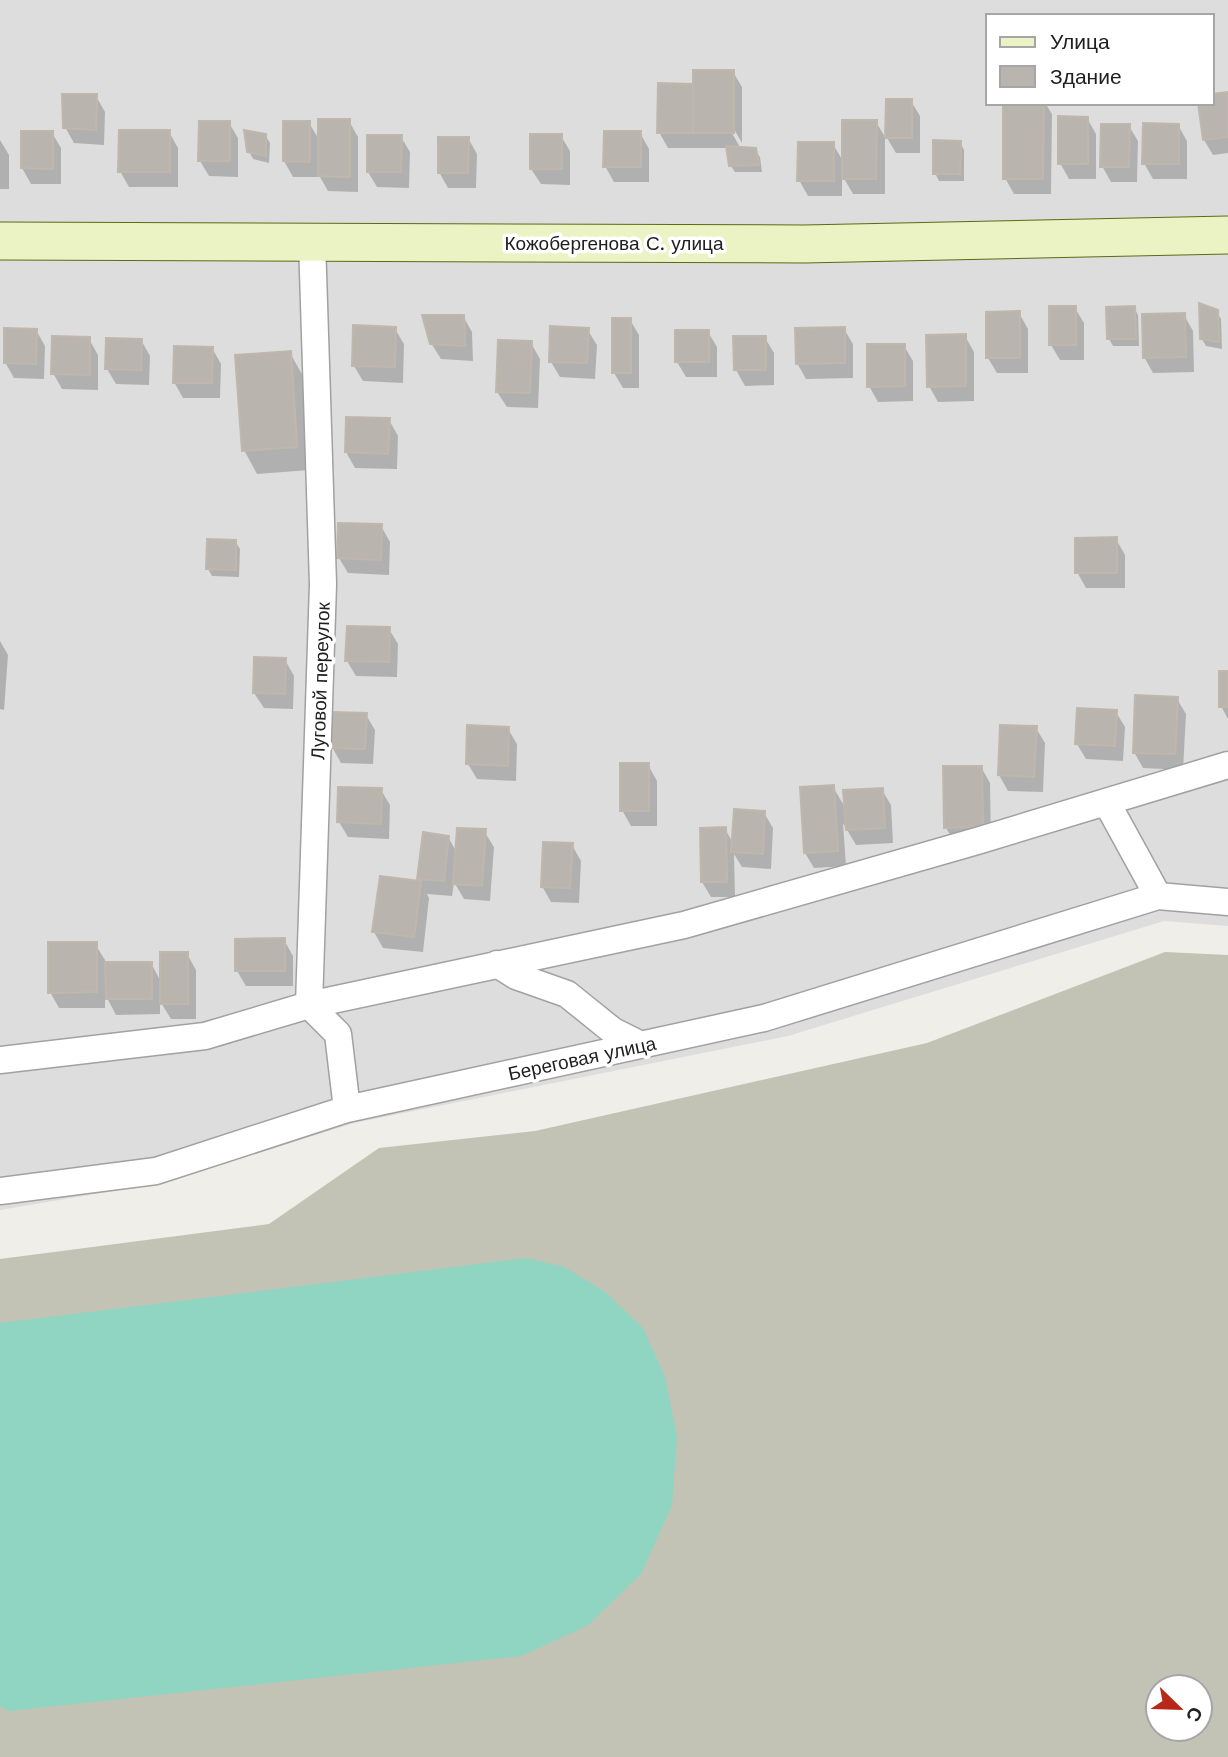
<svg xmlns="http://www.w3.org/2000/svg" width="1228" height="1757" viewBox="0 0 1228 1757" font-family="'Work Sans',sans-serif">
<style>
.residential{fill:#dedddd;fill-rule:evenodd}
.construction{fill:#c2c3b4;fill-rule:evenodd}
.pitch{fill:#90d5c1}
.shadow{fill:#0003}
.building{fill:#b9b4ae;stroke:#c0b7ac;stroke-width:2}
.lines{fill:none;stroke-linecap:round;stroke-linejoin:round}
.minor-casing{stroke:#a1a1a1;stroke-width:29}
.secondary-casing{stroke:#5a6c13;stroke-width:39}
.minor{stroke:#fff;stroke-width:26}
.secondary{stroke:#ebf2c3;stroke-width:37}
.labels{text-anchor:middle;stroke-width:7;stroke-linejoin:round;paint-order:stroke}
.street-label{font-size:19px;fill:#202020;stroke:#fff}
</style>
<rect width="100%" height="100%" fill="#f0eee8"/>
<path class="residential" d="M0,0H1228V926L1164,921L788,1036L354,1123L166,1182L0,1210ZM988,16H1212V103H988Z"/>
<path class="construction" d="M1165,952L1228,955V1757H0V1259L269,1224L379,1148L535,1131L927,1043ZM1158,1687H1200V1729H1158Z"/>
<path class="pitch" d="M527,1258L564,1267L605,1292L643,1328L665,1377L677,1437L672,1505L641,1574L587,1626L521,1656L10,1711L0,1707V1323Z"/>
<path class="shadow" d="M733,72L742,87V143L731,124L728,126L741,149L755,150L760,157L762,172H735L730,165L728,148H668L659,132L695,86Z
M1228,94V153L1213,155L1204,140L1212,103Z
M96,96L105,112L104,145L74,143L65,127Z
M911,101L920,116V153H896L887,138Z
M1005,103H1045L1052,114L1051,194H1014L1005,178Z
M1087,118L1096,134V179H1069L1060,163Z
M349,121L358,137V192L328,191L320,177H293L284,161L309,123L320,141Z
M876,122L885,137V194H853L842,175V196H808L799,180L833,144L844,163Z
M229,123L238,138V177L209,176L200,161Z
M1178,125L1187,141V179H1153L1144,163Z
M1129,126L1138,141L1137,182H1111L1102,166Z
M169,132L178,148V187H129L120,171Z
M52,133L61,148V184H31L22,168Z
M640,133L649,149V182H614L605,166Z
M265,135L270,143L269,163L253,159L249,151Z
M561,136L570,151V185L541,184L531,169Z
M401,137L410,152L409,188L377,187L368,172Z
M468,138L477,154L476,188H448L439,172Z
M0,140L9,155V189H0Z
M960,142L964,150V181H939L935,173Z
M1075,308L1084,323V360H1060L1051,345Z
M1134,308L1138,315L1139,346H1113L1109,339Z
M1216,311L1221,319L1222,349L1206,346L1202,339Z
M1019,313L1028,329V373H997L988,358Z
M1184,315L1193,331L1194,372L1153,373L1144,357Z
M463,316L472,332L473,361L441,359L431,343Z
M630,320L639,335V388H623L614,373Z
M395,329L404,344L403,383L363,381L354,366Z
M587,329L597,345L595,379L560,377L551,362Z
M844,329L853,344V378L806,379L797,363Z
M36,330L45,346L44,379L14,378L5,362Z
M708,332L717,347V377H686L677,362Z
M965,336L974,352V401L938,402L929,386Z
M765,338L774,353V385L745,386L736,370Z
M89,339L98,355V390L62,389L53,373Z
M141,340L150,356L149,385L116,384L107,369Z
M531,343L540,359L538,408L507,407L497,392Z
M904,346L913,361V401L878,402L869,386Z
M212,348L221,364L220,398H183L174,382Z
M290,353L303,376L310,470L257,474L244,450Z
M389,420L398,436L397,469L355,468L346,452Z
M381,526L390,542L389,575L348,573L339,558Z
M1116,539L1125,555V588H1086L1077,572Z
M235,541L240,549L239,577L212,576L208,569Z
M389,629L398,644L397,677L356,676L347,661Z
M0,641L8,655L4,710L0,709Z
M285,660L294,676L293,709L264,708L254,693Z
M1228,673V719L1221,706Z
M1177,699L1186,714L1183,770L1143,768L1134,752Z
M1116,712L1125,727L1123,761L1086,759L1077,744Z
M366,715L375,730L373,764L341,763L332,747Z
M1036,728L1045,743L1043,792L1008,791L999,775Z
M508,729L517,744L516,781L477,779L468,764Z
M648,765L657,781V826H631L622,810Z
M981,767L990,783L991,842L955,843L946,828Z
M833,787L846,809L882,790L891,805L893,843L856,845L843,823L846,866L814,868L805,853Z
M381,790L390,805L389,839L348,837L339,822Z
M764,813L773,828L771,869L742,867L734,854L735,897H711L702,882L725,829L733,843Z
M484,831L494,847L490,901L464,899L454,882L452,896L427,894L429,898L423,952L383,948L374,932L381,878L422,882L419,878L448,837L457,853Z
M572,845L581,861L579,903L551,902L542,886Z
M284,940L293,956V986H246L237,971Z
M95,944L105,960V964L151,963L161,982L187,954L196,970V1019H171L160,1001V1014L116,1015L105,994V1008H59L50,992Z"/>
<path class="building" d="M693,70H734V133H693Z
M658,83L693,84V133H657Z
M1228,92V137L1203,140L1198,103H1212V94Z
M62,94H97L96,130L63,128Z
M886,99H912V138H885Z
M1003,103H1044L1043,179H1003Z
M1058,116L1088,117V164H1058Z
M318,119H350V177L318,176Z
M842,120H877L876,179H842Z
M199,121H230V161H198Z
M283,121H310V162L283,161Z
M1143,123L1179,124V164H1142Z
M1101,124H1130L1129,167H1100Z
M119,130H170V172H118Z
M244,130L266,134V156L247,152Z
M21,131H53V169L21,168Z
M604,131H641V167H603Z
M530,134H562V169H530Z
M367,135H402L401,172H367Z
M438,137H469L468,173H438Z
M933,140L961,141L960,174H933Z
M798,142H834V181H797Z
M726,146L756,148L759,165L729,166Z
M1199,303L1218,310L1219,342L1200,339Z
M1049,306H1076V345H1049Z
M1135,306L1136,339H1107L1106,307Z
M1020,311V358H986V312Z
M1185,313L1186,357L1143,358L1142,314Z
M422,315H464L465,346L430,344Z
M612,318H631V373H612Z
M353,325L396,327L395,367L352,366Z
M550,326L589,328L587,363L549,362Z
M845,327V363L796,364L795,328Z
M4,328L37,329L36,364L4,363Z
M675,330H709V362H675Z
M966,334V386L927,387L926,335Z
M52,336L90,337V375L51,374Z
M733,336H766V370H734Z
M106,338L142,339L141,370L105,369Z
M498,340L532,341L530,393L496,392Z
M867,344H905V386L867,387Z
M174,346L213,347L212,383H173Z
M291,351L297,447L242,451L235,355Z
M346,417L390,418L388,454L345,452Z
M338,523L382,524L381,560L337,558Z
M1117,537V573H1075V538Z
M207,539L236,540V570L206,569Z
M347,626L390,627L389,662L345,661Z
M254,657L286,658L285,694L253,693Z
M1219,671H1228V707H1219Z
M1135,695L1178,697L1175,754L1133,753Z
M1077,708L1117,710L1115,746L1075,744Z
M331,712L367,713L365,749L330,748Z
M467,725L509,727L508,766L466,764Z
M1000,725L1037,726L1034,777L998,775Z
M620,763H649V811H620Z
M943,766H982L983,827L944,828Z
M834,785L838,851L804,853L800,787Z
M338,787L382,788L381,824L337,822Z
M883,788L885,828L846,830L843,790Z
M734,809L765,811L763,854L731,852Z
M726,827L727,882H701L700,828Z
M457,828L486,829L482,886L453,884Z
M423,832L449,836L444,881L417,879Z
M543,842L573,843L570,888L541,887Z
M380,876L421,881L414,937L372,932Z
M285,938V971H235V939Z
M48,942H97V992L48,993Z
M160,952H188V1004H160Z
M105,962H152V999H106Z"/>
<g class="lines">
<defs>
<path id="minor" d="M312,241L323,584L309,1005L338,1034L347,1109
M1107,803L1158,896L1228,902
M497,964L516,976L567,994L613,1031L641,1045
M0,1060L205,1036L309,1005L684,925L977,841L1228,765
M0,1191L156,1171L347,1109L764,1018L1158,896"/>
<path id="secondary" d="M0,241L804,244L1228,235"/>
</defs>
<use href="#minor" class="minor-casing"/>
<use href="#secondary" class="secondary-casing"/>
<use href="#minor" class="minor"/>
<use href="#secondary" class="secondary"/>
</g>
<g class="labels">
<g class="street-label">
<text x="614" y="250">Кожобергенова С. улица</text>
<text transform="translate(320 681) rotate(-88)" y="7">Луговой переулок</text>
<text transform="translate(582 1058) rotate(-12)" y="7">Береговая улица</text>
</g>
</g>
<rect x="986" y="14" width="228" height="91" fill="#ffffff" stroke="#a6a6a6" stroke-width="2"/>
<rect x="1000" y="37" width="35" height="10" fill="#ebf2c3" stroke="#a6a6a6" stroke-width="2"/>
<text x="1050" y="49" font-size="21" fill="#202020">Улица</text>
<rect x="1000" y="66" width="35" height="21" fill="#b9b4ae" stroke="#a6a6a6" stroke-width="2"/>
<text x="1050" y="84" font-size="21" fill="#202020">Здание</text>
<g transform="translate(1179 1708) rotate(113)"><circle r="33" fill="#ffffff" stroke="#a6a6a6" stroke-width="2"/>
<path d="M0-5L12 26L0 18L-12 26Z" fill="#b82819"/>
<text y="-10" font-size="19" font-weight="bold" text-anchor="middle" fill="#202020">С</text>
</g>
</svg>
